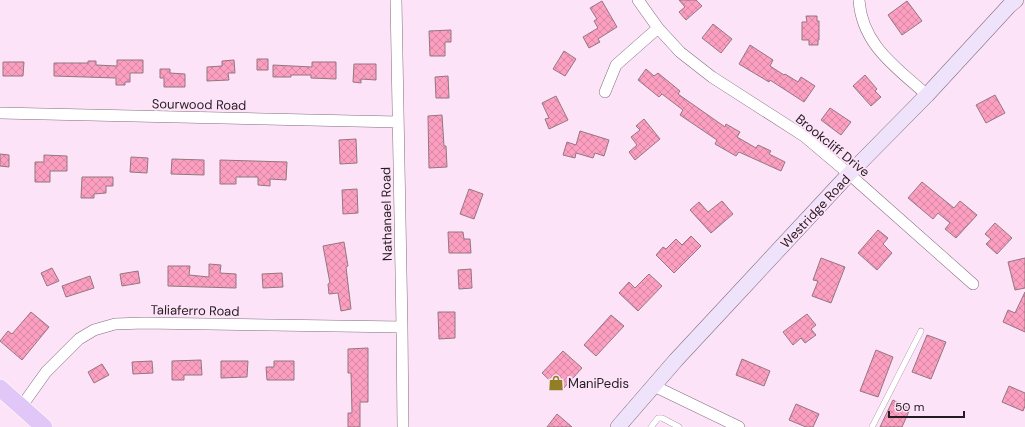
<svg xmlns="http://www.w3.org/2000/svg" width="1025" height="427" viewBox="0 0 1025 427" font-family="'DM Sans',sans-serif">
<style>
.building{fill:url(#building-cross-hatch);stroke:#937780}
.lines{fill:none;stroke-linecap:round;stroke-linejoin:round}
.service-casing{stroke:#836d7f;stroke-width:6}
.minor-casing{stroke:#836d7f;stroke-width:12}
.secondary-casing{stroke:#836d7f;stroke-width:16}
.primary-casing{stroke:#fff;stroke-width:18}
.service{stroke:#fff;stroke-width:5.5}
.minor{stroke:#fff;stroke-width:11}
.secondary{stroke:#efe3fb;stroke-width:15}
.primary{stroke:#e0c7f8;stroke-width:17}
.labels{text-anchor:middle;stroke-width:4;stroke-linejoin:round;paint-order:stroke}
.street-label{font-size:13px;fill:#251c23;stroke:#fce3f7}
.poi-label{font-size:13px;fill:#251c23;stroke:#fce3f7;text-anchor:start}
</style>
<defs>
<pattern id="building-cross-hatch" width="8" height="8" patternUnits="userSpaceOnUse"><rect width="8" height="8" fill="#fb9ec0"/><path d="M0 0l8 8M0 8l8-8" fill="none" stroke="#d788a5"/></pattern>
</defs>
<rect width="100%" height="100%" fill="#fce3f7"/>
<path class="building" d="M679,0H696L702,6L686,20L679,12L685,7Z
M602,1L617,27L598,39L600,42L589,48L583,37L598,28L594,21L597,19L590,8Z
M907,1L922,21L902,35L888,15Z
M806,16H817V21H819V40H818V45H809V40H802V22H807Z
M713,24L732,39L721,53L702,38Z
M451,30V42H445V56H430L429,31Z
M750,45L773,60L770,66L784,75L785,74L798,82L801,77L815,86L804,102L770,80L769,82L739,64Z
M564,51L576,59L565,76L553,69Z
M257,59H268V70H257Z
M117,60H143V73H130V82H125V85H116V78L54,76V63H88V61H96V65L117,66Z
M234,60L235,73H228L229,80L207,81V67L222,66V61Z
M3,62H24L23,76H3Z
M312,62H336V79L311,78V75H291V77H273V65L312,67Z
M354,64H376V80L361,79V83L353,82Z
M160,69H170V73L185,74V87H164V78H160Z
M646,69L654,76L658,73L680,91L678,94L725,127L726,124L740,132L737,137L756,148L758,145L771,151L769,154L785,162L781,171L739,152L736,156L715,144L717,140L680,115L683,110L662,94L659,97L638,80Z
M865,75L877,89L875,91L881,97L871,106L853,86Z
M448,76L449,98H436L435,77Z
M995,95L1005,113L986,123L976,105Z
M556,96L568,120L549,129L545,119L549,118L542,103Z
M830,108L851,122L841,135L821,120Z
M442,115L444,146H446L447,167L429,168L428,116Z
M644,119L660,139L635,160L629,152L637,145L631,137L640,130L636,126Z
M580,131L609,140L604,156L595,153L593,158L576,153L575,158L563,155L567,142L576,145Z
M356,139L357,163L340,164L339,140Z
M0,154L9,155V167L0,166Z
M44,155L67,156V171H50V182H35V162H44Z
M131,157L148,158L147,173L130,172Z
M172,159L204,160V175L171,174Z
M220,160L287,162L286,180L270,179V186L258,185V177H236V184H220Z
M82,177H113V186H106V193L94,194V198H81Z
M922,182L954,208L960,201L977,215L956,238L945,229L950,223L938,213L933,219L908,198Z
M357,189L358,213L343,214L342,190Z
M469,189L483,194L474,219L460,214Z
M722,201L733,214L711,233L690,210L699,202L708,212Z
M995,223L1012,238L997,254L986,244L991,239L985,234Z
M878,230L888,238L883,244L892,253L877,270L858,253Z
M448,232H463L464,239H470L471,253H449Z
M691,236L701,246L674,273L656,255L663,247L666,249L676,239L682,245Z
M344,242L348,266L346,267L351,309L341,311L338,293L329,294L328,284L330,283L323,246Z
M821,258L845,267L831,303L812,296L818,281L813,280Z
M1025,258V288L1015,290L1008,262Z
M209,264L221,265L220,273L236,274V288L168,286V266H190L189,275L209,277Z
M52,268L59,281L47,286L41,273Z
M471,269L472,288L459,289L458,270Z
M138,271L140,283L122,286L120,274Z
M282,273L283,287L263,288L262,274Z
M649,274L662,286L638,311L619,293L629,282L635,288Z
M90,276L94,288L66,297L62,286Z
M1025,292V332L1003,322L1008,310L1015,313Z
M31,312L49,327L22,360L0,341L8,331L12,334Z
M438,312H455V338L439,339Z
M807,314L816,325L811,329L816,335L805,343L801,338L793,345L783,332Z
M611,315L624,326L596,356L584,345Z
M927,335L946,342L931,379L912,372Z
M368,348V402H360V427H348V413H352L351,373H348V349Z
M876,350L893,357L878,397L860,391Z
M563,351L582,368L561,391L542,373Z
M742,359L770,371L764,386L736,375Z
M201,360L202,375H184V380H172V361Z
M152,361L153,373L133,374L132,362Z
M221,361H248L247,377L221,378Z
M274,361H294V380H267L266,367H274Z
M102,364L109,375L94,383L88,372Z
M1009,386L1025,393V406L1023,411L1002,402Z
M893,400L910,409L902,427H880Z
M796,404L819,414L813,427H806L789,420Z
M557,414L572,427H547Z"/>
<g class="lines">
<defs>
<path id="service" d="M651,427L658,418H662L679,427
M872,427L921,331"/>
<path id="minor" d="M396,0L402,327L403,427
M638,0L658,28L680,52L712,77L804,136L849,174L973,284
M859,0C862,45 896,67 927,95
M605,92L616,65L658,28
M0,113L398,122
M654,386L739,427
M21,407L46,372L79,339L94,330L115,324L144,323L402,327"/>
<path id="secondary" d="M618,427L676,360L730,302L849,174L927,95L1009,6L1016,0"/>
<path id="primary" d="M0,388L44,427"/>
</defs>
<use href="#service" class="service-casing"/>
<use href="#minor" class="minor-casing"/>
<use href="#secondary" class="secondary-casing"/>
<use href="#primary" class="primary-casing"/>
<use href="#service" class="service"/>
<use href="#minor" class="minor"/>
<use href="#secondary" class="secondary"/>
<use href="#primary" class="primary"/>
</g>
<defs>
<symbol id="shop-bare" viewBox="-9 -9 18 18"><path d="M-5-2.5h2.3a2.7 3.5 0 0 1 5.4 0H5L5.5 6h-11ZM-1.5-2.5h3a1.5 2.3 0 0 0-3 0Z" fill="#927e25" stroke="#fce3f7" stroke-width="2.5" paint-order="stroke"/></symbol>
</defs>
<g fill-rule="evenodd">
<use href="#shop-bare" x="545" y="372" width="22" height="22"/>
</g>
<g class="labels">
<g class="street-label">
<text transform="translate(199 104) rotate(1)" y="5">Sourwood Road</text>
<text transform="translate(833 145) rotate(39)" y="5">Brookcliff Drive</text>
<text transform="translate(815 211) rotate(-47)" y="5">Westridge Road</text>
<text transform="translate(386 214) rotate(-91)" y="5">Nathanael Road</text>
<text transform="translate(195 310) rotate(1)" y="5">Taliaferro Road</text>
</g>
<g class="poi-label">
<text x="568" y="388">ManiPedis</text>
</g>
</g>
<path d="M889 411v6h75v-6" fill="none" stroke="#251c23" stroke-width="2"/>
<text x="895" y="411" font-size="12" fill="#251c23" stroke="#fce3f7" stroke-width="3" paint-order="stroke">50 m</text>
</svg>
